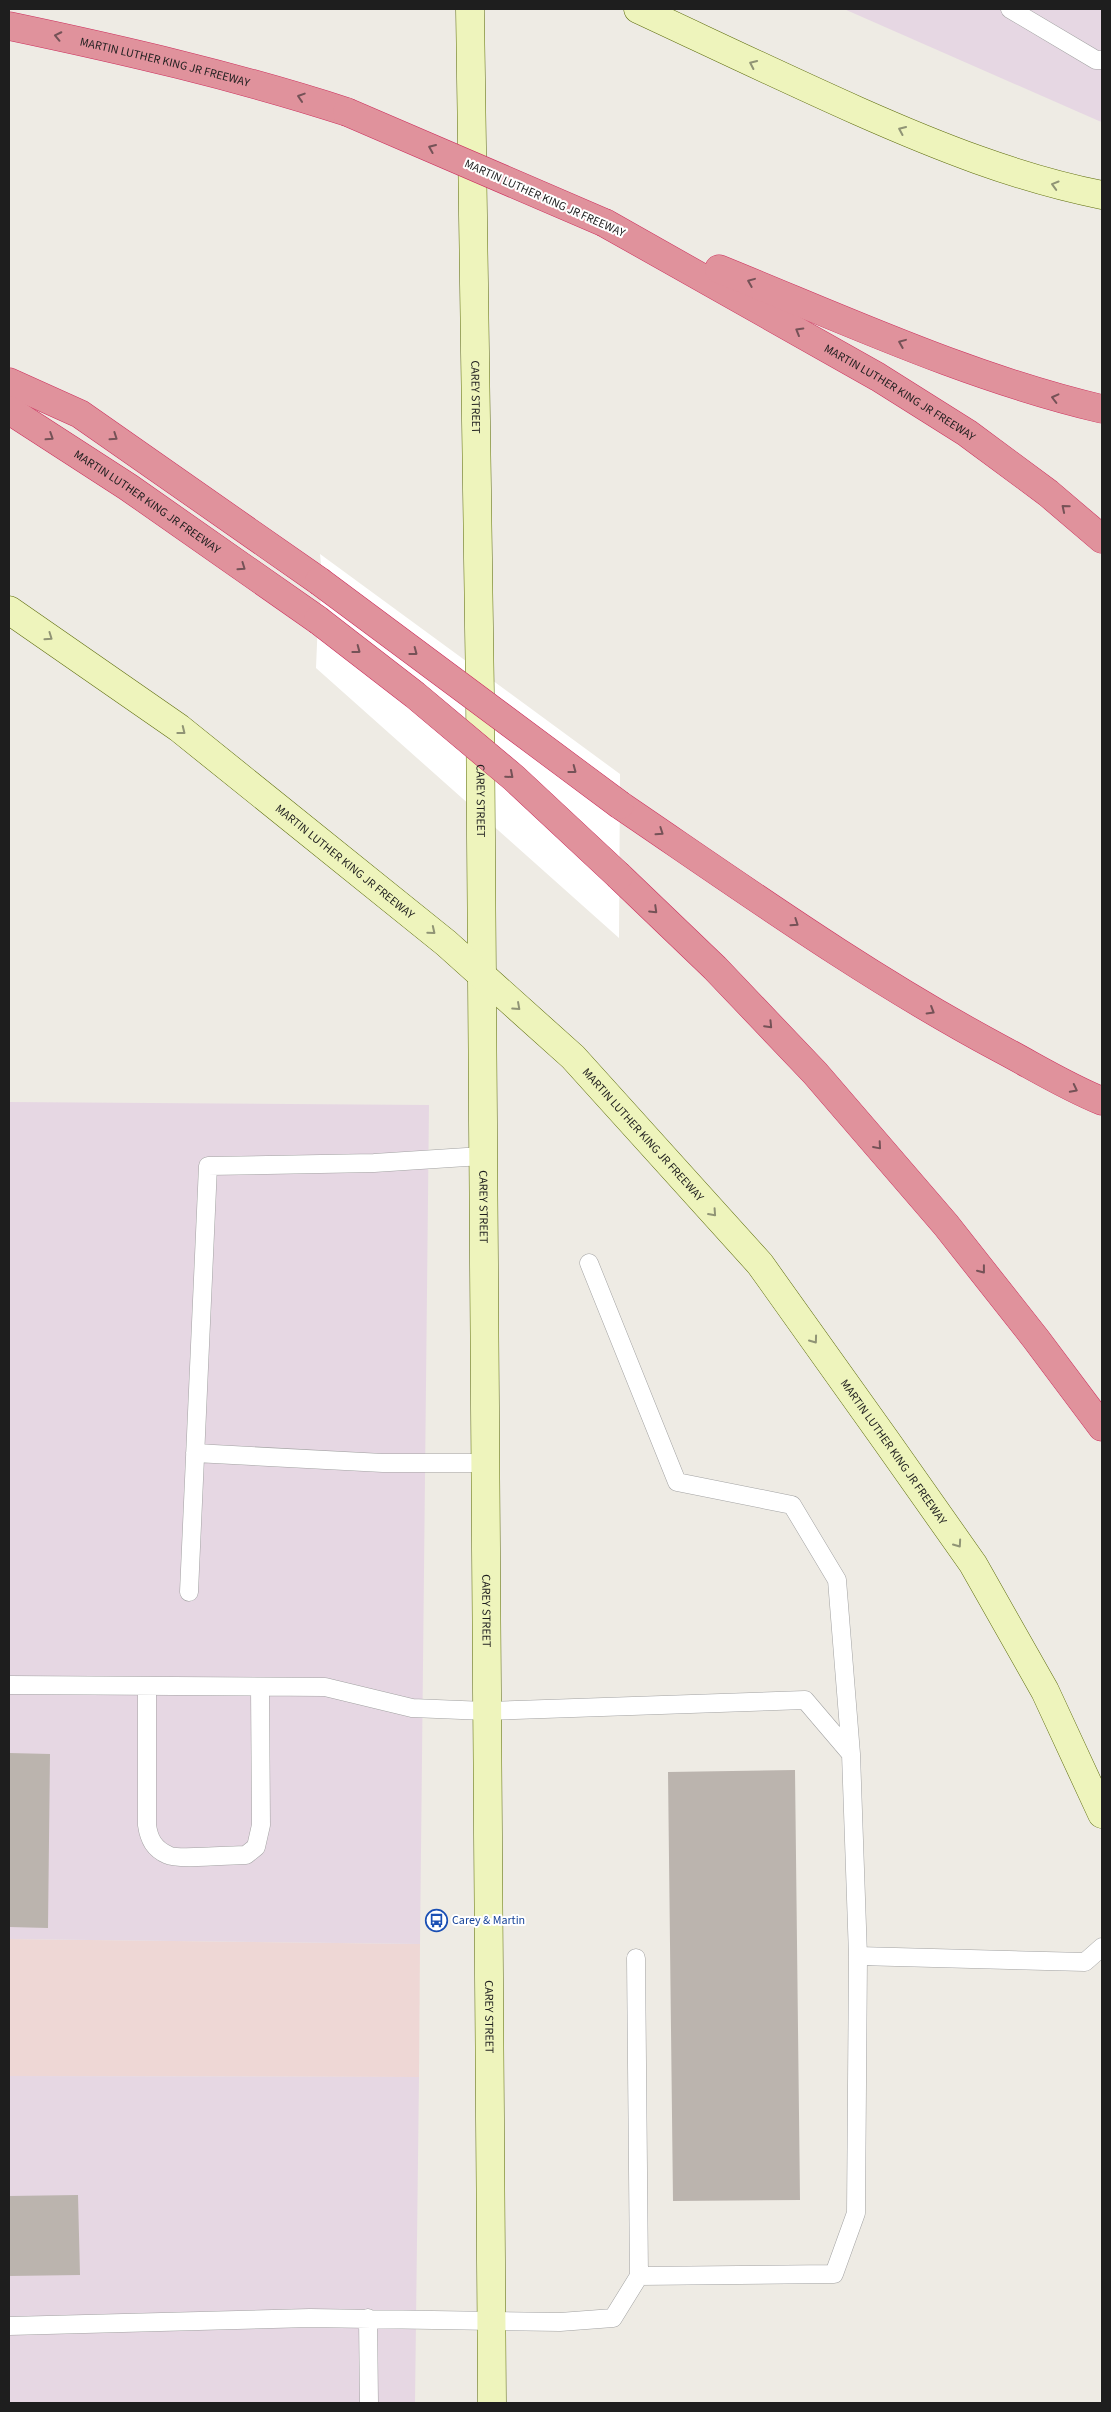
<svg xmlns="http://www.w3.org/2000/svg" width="1111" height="2412" viewBox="0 0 1111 2412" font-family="'Source Sans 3',sans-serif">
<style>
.commercial{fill:#eed7d5}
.industrial{fill:#e6d7e3}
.pier{fill:#fff}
.building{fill:#bbb4ae}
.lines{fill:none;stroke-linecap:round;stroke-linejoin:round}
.lane-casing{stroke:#a2a2a2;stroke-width:19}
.secondary-casing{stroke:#5d6c0d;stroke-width:29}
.highway-casing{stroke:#cc315e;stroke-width:29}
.lane{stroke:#fff;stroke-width:18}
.secondary{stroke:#eef4bc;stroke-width:28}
.highway{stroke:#e0929c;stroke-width:28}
.highway-bridge-casing{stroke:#cc315e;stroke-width:29;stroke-linecap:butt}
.highway-bridge{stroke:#e0929c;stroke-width:28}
.oneway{stroke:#755257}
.oneway2{stroke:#909475}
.labels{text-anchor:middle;stroke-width:4;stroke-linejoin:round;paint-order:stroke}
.street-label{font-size:12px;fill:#1e1e1e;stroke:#fff}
.transit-label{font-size:12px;fill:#164399;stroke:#fff;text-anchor:start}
</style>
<rect width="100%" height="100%" fill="#eeebe4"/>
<path class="commercial" d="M9,1939L420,1944L419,2077L9,2076Z"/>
<path class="industrial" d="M844,9H1102V122L1099,121Z
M9,1102L429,1105L420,1944L9,1939Z
M9,2076L419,2077L415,2403H9Z"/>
<path class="pier" d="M320,554L620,774L619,938L316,668L318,620L323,584Z"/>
<path class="building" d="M9,1753L50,1754L48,1928L9,1927Z
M795,1770L800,2200L673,2201L668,1772Z
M78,2195L80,2275L9,2276V2196Z"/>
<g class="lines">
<defs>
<path id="lane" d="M1010,9L1096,60H1102
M589,1263L677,1482L792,1505L837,1580L851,1754
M195,1453L383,1463H484
M189,1592L208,1166L374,1163L482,1156
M9,1685L325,1687L412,1708L486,1711L805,1700L851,1754L858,1956L1085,1962L1102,1947
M147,1686V1825C149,1839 154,1849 168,1855C177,1860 231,1855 246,1855L256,1847L261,1825L260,1687
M636,1958L639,2276
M368,2318L369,2403
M9,2326L310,2318L560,2322L613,2318L639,2276L834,2274L856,2213L858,1956"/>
<g id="secondary">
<path id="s1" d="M470,9L480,695L492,2403"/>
<path d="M638,9C711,43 784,78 858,111C937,146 1017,178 1102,195"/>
<path id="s2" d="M9,610L179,728L446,943L573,1057L760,1264L887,1442L973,1564L1045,1691L1102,1814"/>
</g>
<g id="highway">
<path id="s3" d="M9,26C123,50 236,76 347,112"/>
<path id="s4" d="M605,223L878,377L967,433L1048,493L1102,539"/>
<path d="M719,269C845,320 970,378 1102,409"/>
<path d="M9,382L80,414L319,581"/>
<path id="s5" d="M9,410L128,487L318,620"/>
<path d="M620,805C745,890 868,978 1001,1049C1035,1067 1067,1087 1102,1101"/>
<path d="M619,876L715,968L815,1073L946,1225L1036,1339L1102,1427"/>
</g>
</defs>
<use href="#lane" class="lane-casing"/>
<use href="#secondary" class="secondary-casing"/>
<use href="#highway" class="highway-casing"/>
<use href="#lane" class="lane"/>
<use href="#secondary" class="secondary"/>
<use href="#highway" class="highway"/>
<defs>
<path id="highway-bridge" d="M347,112L605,223
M319,581L620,805
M318,620L415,695L514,778L619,876"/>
</defs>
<use href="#highway-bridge" class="highway-bridge-casing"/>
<use href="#highway-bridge" class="highway-bridge"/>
</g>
<defs><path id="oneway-chevron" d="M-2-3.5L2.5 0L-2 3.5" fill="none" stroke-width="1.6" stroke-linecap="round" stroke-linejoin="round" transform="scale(1.25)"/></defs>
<g class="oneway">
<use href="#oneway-chevron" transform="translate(58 36) rotate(-168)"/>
<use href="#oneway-chevron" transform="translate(301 97) rotate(-162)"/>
<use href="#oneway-chevron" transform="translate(432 148) rotate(-157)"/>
<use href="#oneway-chevron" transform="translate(751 282) rotate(-158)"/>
<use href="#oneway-chevron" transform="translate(799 331) rotate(-150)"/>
<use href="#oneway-chevron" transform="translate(902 343) rotate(-158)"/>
<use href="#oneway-chevron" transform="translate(1055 398) rotate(-166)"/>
<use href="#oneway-chevron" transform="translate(50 437) rotate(33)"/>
<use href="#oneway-chevron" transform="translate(114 437) rotate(34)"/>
<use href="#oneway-chevron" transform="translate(1065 508) rotate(-140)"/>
<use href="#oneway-chevron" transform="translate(242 567) rotate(35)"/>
<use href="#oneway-chevron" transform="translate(357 650) rotate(37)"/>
<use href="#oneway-chevron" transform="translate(414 652) rotate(37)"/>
<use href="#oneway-chevron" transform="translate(573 770) rotate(37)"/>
<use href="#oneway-chevron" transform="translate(510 775) rotate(41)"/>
<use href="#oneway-chevron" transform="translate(660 832) rotate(34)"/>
<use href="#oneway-chevron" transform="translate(654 910) rotate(44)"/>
<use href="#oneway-chevron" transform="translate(795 923) rotate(34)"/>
<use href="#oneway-chevron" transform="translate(931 1011) rotate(31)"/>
<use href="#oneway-chevron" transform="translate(769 1025) rotate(46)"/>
<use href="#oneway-chevron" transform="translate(1074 1089) rotate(27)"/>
<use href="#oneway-chevron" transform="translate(878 1146) rotate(49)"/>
<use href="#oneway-chevron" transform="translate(982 1270) rotate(52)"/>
</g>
<g class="oneway2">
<use href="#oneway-chevron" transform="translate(753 64) rotate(-155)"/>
<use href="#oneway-chevron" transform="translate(902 130) rotate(-156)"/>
<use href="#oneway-chevron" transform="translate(1055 185) rotate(-164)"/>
<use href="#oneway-chevron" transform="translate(49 637) rotate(35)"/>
<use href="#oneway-chevron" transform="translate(182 731) rotate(38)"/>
<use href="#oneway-chevron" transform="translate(432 931) rotate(39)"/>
<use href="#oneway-chevron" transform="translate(517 1007) rotate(42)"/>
<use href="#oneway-chevron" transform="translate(713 1213) rotate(48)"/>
<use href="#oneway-chevron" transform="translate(814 1340) rotate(54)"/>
<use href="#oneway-chevron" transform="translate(958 1544) rotate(55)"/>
</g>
<defs>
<symbol id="bus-ring" viewBox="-11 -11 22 22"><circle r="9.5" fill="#fff" stroke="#1a4fb4" stroke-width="1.5"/><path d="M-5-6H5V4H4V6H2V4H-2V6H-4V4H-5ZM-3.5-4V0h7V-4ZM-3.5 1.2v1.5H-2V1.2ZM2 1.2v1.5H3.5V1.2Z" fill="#1a4fb4"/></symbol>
</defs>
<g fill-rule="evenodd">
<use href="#bus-ring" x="424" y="1908" width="25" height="25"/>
</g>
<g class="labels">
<g class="street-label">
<text dy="4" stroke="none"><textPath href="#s3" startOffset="160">MARTIN LUTHER KING JR FREEWAY</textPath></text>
<text transform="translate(545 198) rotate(24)" y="4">MARTIN LUTHER KING JR FREEWAY</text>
<text dy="4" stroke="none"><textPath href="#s4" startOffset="340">MARTIN LUTHER KING JR FREEWAY</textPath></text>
<text dy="4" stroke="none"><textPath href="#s1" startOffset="388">CAREY STREET</textPath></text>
<text dy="4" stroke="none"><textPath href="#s5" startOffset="166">MARTIN LUTHER KING JR FREEWAY</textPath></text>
<text dy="4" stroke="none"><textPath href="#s1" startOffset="792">CAREY STREET</textPath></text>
<text dy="4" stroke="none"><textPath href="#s2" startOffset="420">MARTIN LUTHER KING JR FREEWAY</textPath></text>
<text dy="4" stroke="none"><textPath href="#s2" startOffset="825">MARTIN LUTHER KING JR FREEWAY</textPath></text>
<text dy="4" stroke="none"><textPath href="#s1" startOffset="1198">CAREY STREET</textPath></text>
<text dy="4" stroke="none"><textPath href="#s2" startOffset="1230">MARTIN LUTHER KING JR FREEWAY</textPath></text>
<text dy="4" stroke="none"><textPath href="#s1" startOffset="1602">CAREY STREET</textPath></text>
<text dy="4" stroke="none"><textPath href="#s1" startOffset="2008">CAREY STREET</textPath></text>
</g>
<g class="transit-label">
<text x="452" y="1924">Carey &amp; Martin</text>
</g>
</g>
<rect width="1111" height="2412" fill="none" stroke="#1e1e1e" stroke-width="20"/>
</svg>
